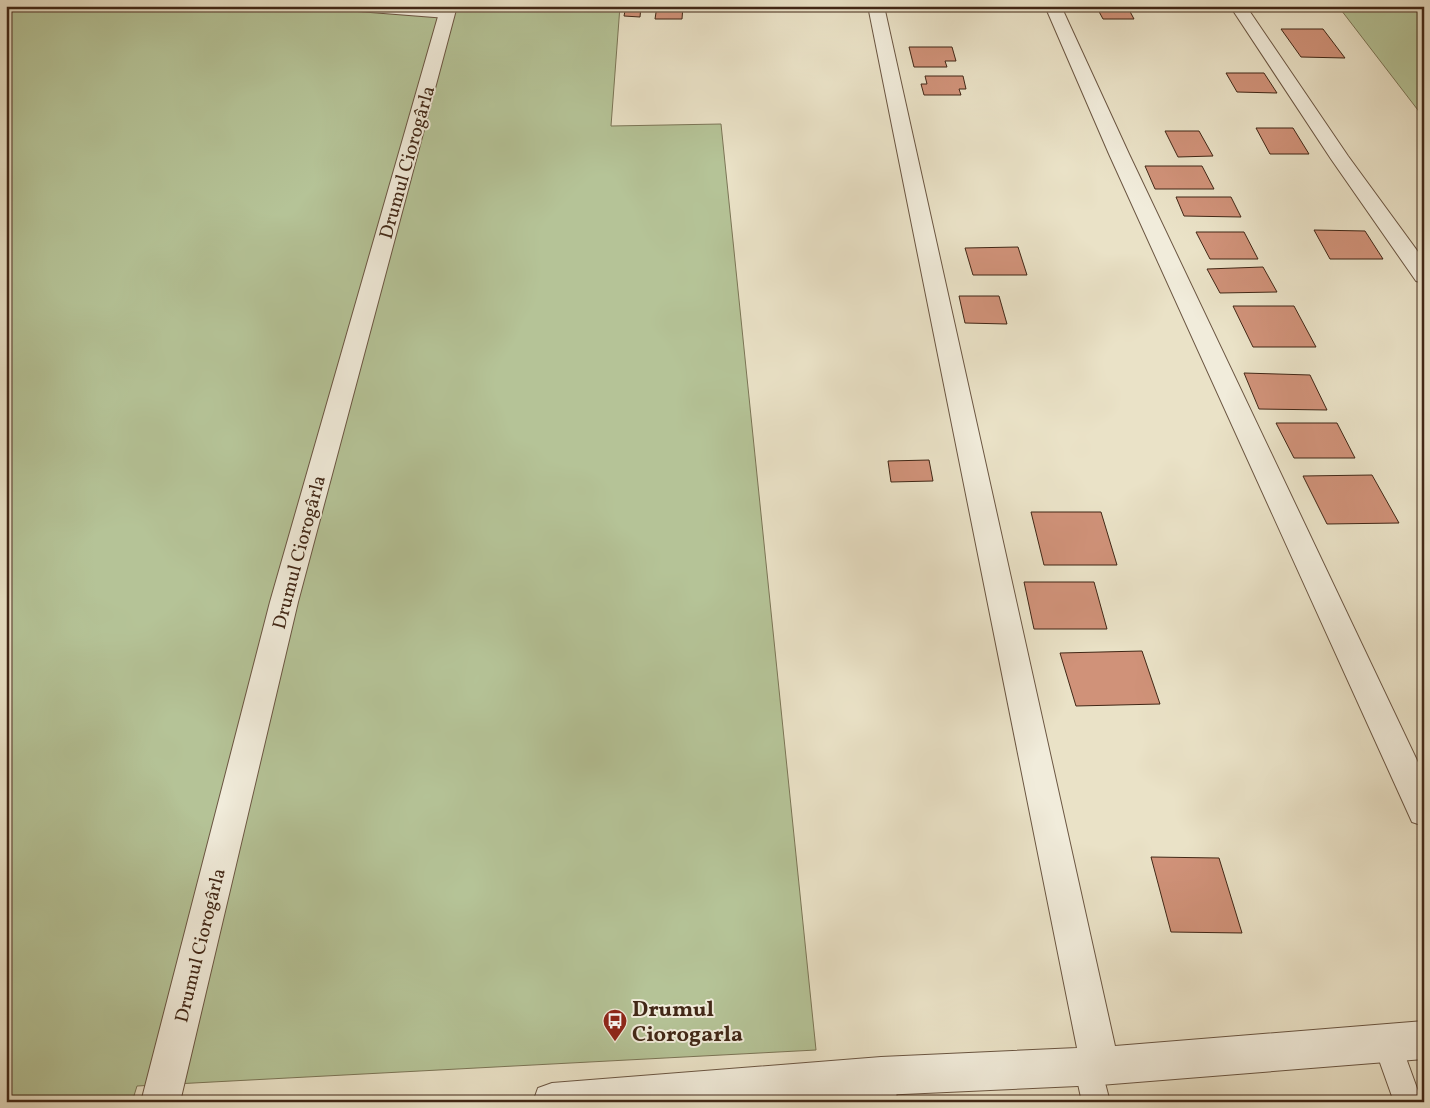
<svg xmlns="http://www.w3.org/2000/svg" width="1430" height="1108" viewBox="0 0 1430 1108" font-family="Vollkorn,serif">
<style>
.green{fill:#b5c397;stroke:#7b7556}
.building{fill:#d09279;stroke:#412716}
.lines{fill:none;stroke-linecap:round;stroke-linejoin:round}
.service-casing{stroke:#6b5642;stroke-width:2}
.minor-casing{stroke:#6b5642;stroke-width:2}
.service{fill:#f1ecdb;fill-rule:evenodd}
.minor{fill:#f1ecdb;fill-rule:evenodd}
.labels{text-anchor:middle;stroke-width:4;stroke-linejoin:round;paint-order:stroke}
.street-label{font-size:19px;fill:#412716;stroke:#f1ecdb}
.near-poi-label{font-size:22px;font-weight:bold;fill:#412716;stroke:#f1ecdb;text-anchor:start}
</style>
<rect width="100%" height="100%" fill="#eae2c7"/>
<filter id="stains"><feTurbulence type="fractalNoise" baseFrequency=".004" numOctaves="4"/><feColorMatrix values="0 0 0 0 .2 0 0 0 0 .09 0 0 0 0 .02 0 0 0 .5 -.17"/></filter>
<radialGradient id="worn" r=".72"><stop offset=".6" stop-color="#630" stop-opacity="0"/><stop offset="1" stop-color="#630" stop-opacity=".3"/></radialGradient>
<path class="green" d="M6,6H620L611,126L721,124L816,1050L137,1086L132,1102H6Z
M1338,6H1424V118Z"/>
<path class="building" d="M626,6H641L640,17L624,16Z
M657,6H683L682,19H655Z
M1096,6H1127L1134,19H1103Z
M1281,29H1323L1345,58L1301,57Z
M909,47H952L956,61H945L947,67H914Z
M1226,73H1264L1277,93L1237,92Z
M925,76H963L966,89H959L961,95H924L921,84H927Z
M1256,128H1293L1309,154H1270Z
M1165,131H1199L1213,156L1178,157Z
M1145,166H1202L1214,189H1155Z
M1176,197H1231L1241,217L1184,216Z
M1314,230L1365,231L1383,259H1330Z
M1196,232H1244L1258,259H1210Z
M1018,247L1027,275H973L965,248Z
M1263,267L1277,292L1220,293L1207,269Z
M959,296H999L1007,324L965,323Z
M1233,306H1294L1316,347H1253Z
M1244,373L1310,375L1327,410L1259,409Z
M1276,423H1337L1355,458H1294Z
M929,460L933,481L891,482L888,461Z
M1372,475L1399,523L1327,524L1303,476Z
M1031,512H1101L1117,565H1044Z
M1024,582H1094L1107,629H1034Z
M1142,651L1160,704L1076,706L1060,653Z
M1151,857L1219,858L1242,933L1171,932Z"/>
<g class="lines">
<defs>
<path id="service" d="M339,6H393L447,10L453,14L447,18L345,10Z
M1387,1029L1397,1033L1422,1102H1394L1373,1043L1377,1033Z
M1088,1052L1098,1056L1110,1102H1082L1074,1066L1078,1056Z
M881,1062L891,1066L895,1076L897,1102H869L867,1076L871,1066Z"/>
<path id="minor" d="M441,6H457L298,602L180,1102H141L270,602Z
M868,6H884L1115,1046L1424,1021V1059L1100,1085L881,1095L799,1102H533L538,1088L552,1083L881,1057L1077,1048Z
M1045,6H1061L1129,154L1424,775V826L1412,822L1109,154Z
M1230,6H1246L1348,156L1424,260V283L1416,281L1331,159Z"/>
</defs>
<use href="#service" class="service-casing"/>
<use href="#minor" class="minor-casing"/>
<use href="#service" class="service"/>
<use href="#minor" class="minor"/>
</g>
<defs>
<symbol id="bus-pin" viewBox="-11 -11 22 30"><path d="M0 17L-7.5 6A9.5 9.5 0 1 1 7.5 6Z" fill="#8f2418" stroke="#f1ecdb"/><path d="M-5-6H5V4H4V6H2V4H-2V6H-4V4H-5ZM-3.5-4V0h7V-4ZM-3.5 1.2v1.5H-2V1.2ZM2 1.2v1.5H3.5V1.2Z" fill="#fff"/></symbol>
</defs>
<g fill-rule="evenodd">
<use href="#bus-pin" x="601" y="1007" width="28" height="38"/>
</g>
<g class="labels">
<g class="street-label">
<text transform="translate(406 162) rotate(-74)" y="7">Drumul Ciorogârla</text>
<text transform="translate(298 552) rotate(-75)" y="7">Drumul Ciorogârla</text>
<text transform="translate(199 945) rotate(-76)" y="7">Drumul Ciorogârla</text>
</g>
<g class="near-poi-label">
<text x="632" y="1016">Drumul<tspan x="632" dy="25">Ciorogarla</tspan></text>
</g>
</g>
<rect width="1430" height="1108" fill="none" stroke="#eae2c7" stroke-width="25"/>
<rect x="8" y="8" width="1415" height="1093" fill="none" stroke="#412716" stroke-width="2.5"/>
<rect x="12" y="12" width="1405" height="1083" fill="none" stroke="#412716"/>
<rect width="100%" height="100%" filter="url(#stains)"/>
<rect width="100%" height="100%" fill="url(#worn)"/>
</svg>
